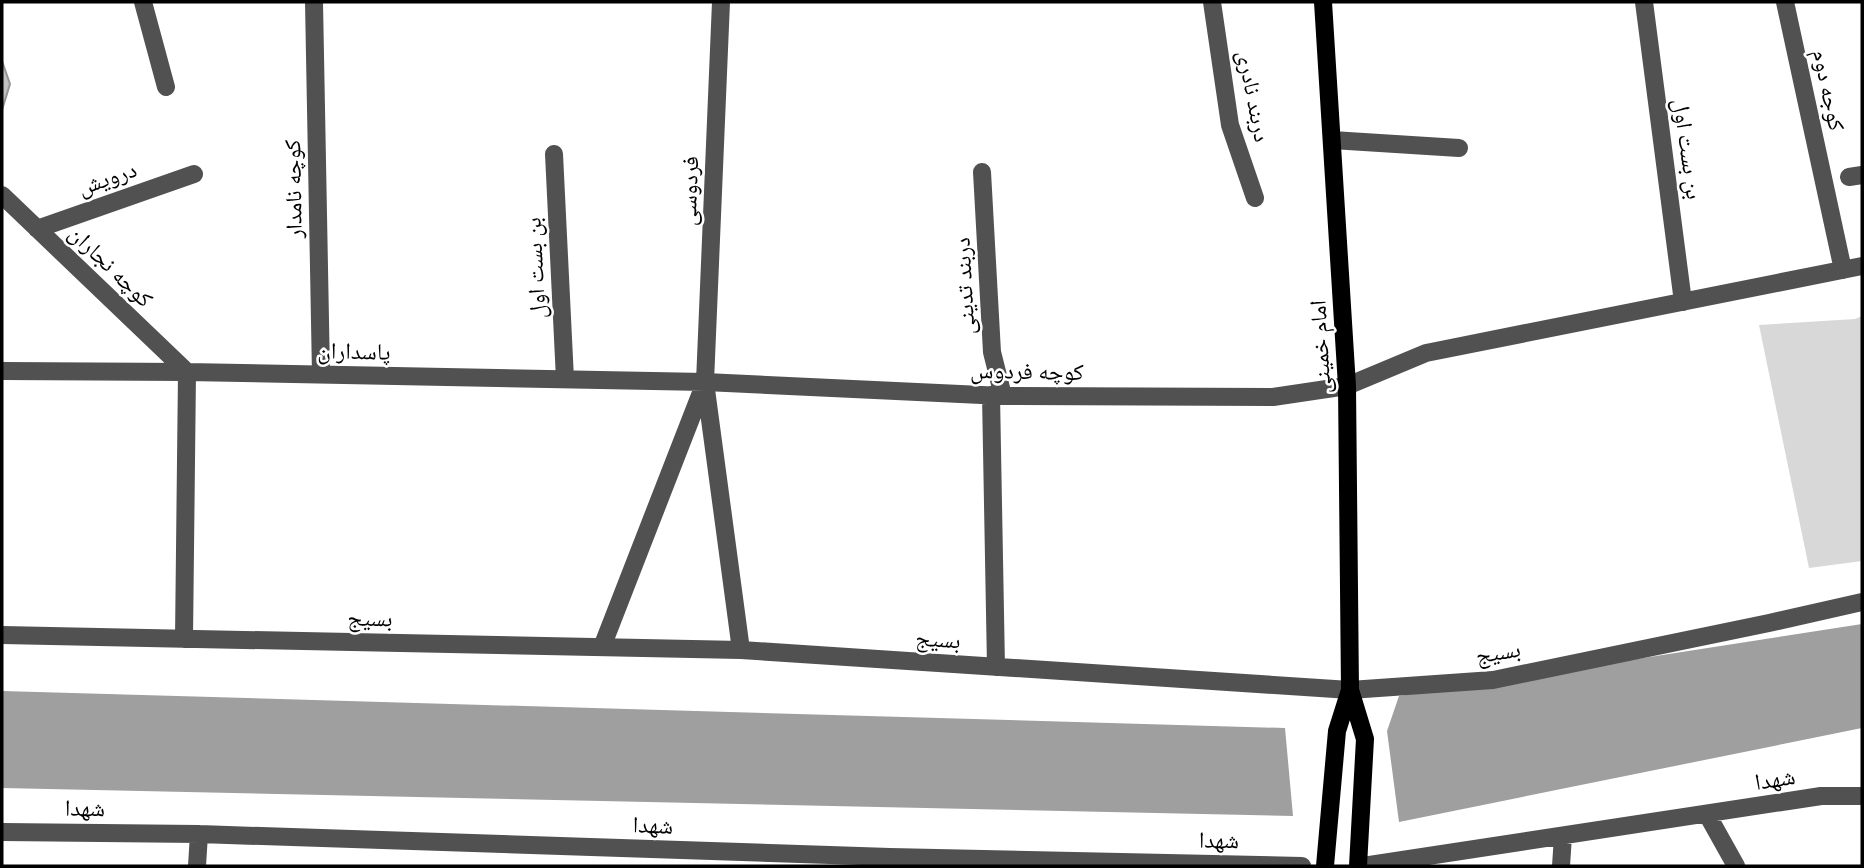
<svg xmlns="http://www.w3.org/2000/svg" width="1864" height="868" viewBox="0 0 1864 868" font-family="Roboto,'Noto Naskh Arabic',sans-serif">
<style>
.green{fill:#d8d8d8}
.water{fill:#9f9f9f}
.building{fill:#c0c0c0;stroke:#959595;stroke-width:2}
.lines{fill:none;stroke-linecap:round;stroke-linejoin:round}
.minor{stroke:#515151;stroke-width:18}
.major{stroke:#000;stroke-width:18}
.labels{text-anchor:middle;stroke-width:5;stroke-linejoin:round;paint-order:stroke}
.street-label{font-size:23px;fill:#000;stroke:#fff}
</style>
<rect width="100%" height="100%" fill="#fff"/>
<path class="green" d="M1862,316V561L1809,568L1759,325L1855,319Z"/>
<path class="water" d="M1862,624V728L1399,822L1387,731L1399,696Z
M2,691L1285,728L1293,816L2,788Z"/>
<path class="building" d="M2,61L10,84L2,110Z"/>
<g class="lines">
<path class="minor" d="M143,2L166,87
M314,2L321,374
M721,2L705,382L741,650
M1212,2L1230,125L1255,198
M1644,2L1683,302
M1785,2L1843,270
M1332,140L1459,148
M554,154L565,379
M982,172L992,352L1003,396
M1849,177L1862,175
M2,195L187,372L184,639
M37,229L194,174
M2,371L187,372L705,382L1003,396L1273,397L1347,386L1426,353L1862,266
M991,395L996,667
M2,635L741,650L1350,690L1493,680L1769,623L1862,602
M602,647L704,385
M1707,814L1736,866
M2,832L199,834L890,857L1302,866
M197,866L199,834
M1363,866L1821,796H1862
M1561,866L1563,836"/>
<path class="major" d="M1323,2L1347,386L1350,690
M1325,866L1337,731L1350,690L1365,739L1358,866"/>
</g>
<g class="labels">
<g class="street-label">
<text transform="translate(1829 90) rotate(78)" y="8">کوجه دوم</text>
<text transform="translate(1254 96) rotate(79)" y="8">دربند نادری</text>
<text transform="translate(1688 149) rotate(82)" y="8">بن بست اول</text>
<text transform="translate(107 178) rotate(-19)" y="8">درویش</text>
<text transform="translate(293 189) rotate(-91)" y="8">کوچه نامدار</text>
<text transform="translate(689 191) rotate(-88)" y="8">فردوسی</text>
<text transform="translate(111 266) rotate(44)" y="8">کوچه نجاران</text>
<text transform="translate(535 268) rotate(-93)" y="8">بن بست اول</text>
<text transform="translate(964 286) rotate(-93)" y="8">دربند تدینی</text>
<text transform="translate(1320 347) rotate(-93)" y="8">امام خمینی</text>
<text transform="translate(354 351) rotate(1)" y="8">پاسداران</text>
<text transform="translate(1027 371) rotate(1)" y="8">کوچه فردوس</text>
<text transform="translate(370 618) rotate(1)" y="8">بسیج</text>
<text transform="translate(938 639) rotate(4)" y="8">بسیج</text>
<text transform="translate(1498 652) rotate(-9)" y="8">بسیج</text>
<text transform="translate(1775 779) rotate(-9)" y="8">شهدا</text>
<text transform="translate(85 808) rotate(1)" y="8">شهدا</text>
<text transform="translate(653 825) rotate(2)" y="8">شهدا</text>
<text transform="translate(1219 840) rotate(1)" y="8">شهدا</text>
</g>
</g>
<rect width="1864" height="868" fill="none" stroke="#000000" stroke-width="7"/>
</svg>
